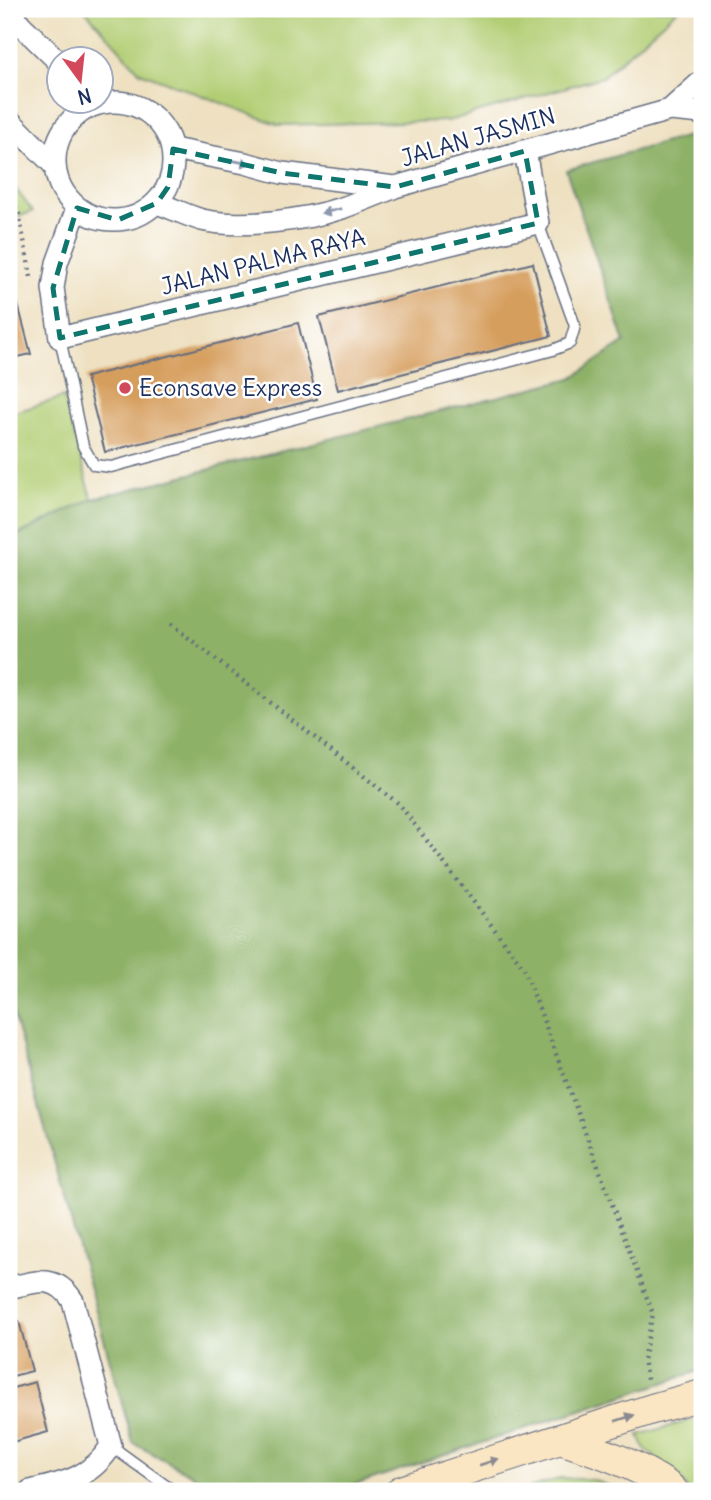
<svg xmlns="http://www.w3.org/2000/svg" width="711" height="1500" viewBox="0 0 711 1500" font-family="Delius,sans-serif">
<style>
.green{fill:#b2ce74;stroke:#667e69;stroke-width:2}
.forest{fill:#8db166;stroke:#547062;stroke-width:2}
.building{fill:#d69e5d}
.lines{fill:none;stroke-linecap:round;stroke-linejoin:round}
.service-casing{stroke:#656d80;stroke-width:13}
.minor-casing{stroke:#656d80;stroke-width:24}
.secondary-casing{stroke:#656d80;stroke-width:32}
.path{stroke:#656d80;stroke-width:4.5;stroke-dasharray:2 5;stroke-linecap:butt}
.service{stroke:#fff;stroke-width:10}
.minor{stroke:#fff;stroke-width:21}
.secondary{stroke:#fbe6c4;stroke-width:30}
.oneway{fill:#8d97ae}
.oneway2{fill:#8b8a91}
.marked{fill:none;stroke:#0f766e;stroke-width:5;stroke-dasharray:14 9;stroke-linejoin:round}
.poi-dot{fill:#d1495b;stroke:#fff;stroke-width:2.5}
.labels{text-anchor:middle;stroke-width:5;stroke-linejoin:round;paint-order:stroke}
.street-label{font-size:23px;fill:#1b2f5e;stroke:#fff}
.poi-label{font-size:23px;fill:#1b2f5e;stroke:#fff;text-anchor:start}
</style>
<rect width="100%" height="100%" fill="#fff"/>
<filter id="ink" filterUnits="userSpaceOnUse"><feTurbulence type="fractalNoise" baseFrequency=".0143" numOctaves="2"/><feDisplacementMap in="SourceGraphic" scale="14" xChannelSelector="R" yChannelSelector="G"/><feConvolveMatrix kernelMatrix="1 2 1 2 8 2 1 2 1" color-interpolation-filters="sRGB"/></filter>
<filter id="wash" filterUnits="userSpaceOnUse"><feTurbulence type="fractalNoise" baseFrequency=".00686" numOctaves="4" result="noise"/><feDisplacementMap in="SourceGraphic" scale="28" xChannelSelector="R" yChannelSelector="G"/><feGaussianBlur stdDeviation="1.57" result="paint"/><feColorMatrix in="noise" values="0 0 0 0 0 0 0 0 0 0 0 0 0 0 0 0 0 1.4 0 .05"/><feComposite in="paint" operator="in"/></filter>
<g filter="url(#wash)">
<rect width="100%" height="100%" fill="#eee0c0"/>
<path class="green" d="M84,9H678L602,77L448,121L279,125L140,72Z
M9,180L33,212L9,219Z
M64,397L92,499L9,539V414Z
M702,1417V1491H689L680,1479L645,1449L639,1435Z
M562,1478L594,1480L620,1491H520Z"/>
<path class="forest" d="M702,132V1370L336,1491H222L133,1443L9,999V539L92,499L572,378L625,342L566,170Z"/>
<g id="blocks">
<path class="building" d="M533,263L551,336L338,390L319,317Z
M14,289L31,354L9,359V291Z
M298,323L317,399L105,452L86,377Z
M19,1321L32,1371L9,1377V1324Z
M35,1382L48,1432L9,1443V1389Z"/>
</g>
</g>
<g filter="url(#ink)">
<use href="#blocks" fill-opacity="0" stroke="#656d80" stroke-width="2"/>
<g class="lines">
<defs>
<path id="service" d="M60,338L83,446L94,465L111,467L553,350L570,343L575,326L538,223
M111,1446L172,1490"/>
<path id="minor" d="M10,9L20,24L60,63
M55 161a59 59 0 1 1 118 0a59 59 0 1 1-118 0Z
M670,110L702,81
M9,120L55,166
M173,149L245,163L282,173L395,187L670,110L702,113
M157,203C172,208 187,216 202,220C240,229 306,220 342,208C359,202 376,195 393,188
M77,208L57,263L53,288L60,338L538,223L525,151
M9,1288C36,1281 56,1274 73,1301L111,1446C91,1478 64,1483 30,1491"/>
<path id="secondary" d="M560,1439C591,1449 622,1459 650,1475C658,1480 667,1484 673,1491
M401,1491L652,1409L702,1395"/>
</defs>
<use href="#service" class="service-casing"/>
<use href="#minor" class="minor-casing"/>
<use href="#secondary" class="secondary-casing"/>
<path class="path" d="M9,207L13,206L18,209L31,277
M171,624L399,804L524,968L653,1314L643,1360L648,1384"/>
<use href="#service" class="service"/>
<use href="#minor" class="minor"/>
<use href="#secondary" class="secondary"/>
</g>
<defs><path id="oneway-solid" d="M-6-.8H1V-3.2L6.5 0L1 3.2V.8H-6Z" transform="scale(1.75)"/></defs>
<g class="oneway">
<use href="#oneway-solid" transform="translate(240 162) rotate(12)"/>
<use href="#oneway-solid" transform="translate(331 211) rotate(167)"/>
</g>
<g class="oneway2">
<use href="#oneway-solid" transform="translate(625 1418) rotate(-18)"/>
<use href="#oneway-solid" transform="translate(489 1462) rotate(-18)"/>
</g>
</g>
<path class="marked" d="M173,149L282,173L395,187L525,151L538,223L60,338L53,288L77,208L118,220L157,203L168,187Z"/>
<circle class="poi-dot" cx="125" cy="388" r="7"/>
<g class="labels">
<g class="street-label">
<text transform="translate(478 137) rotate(-16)" y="8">JALAN JASMIN</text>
<text transform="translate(263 262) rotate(-14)" y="8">JALAN PALMA RAYA</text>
</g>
<g class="poi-label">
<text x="139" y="396">Econsave Express</text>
</g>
</g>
<rect width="711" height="1500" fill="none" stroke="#fff" stroke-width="35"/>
<g transform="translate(80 80) rotate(165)"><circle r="33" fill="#ffffff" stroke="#a4acbf" stroke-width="2"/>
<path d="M0-5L12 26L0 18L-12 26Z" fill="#d1495b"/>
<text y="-10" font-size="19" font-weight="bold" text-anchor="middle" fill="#1b2f5e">N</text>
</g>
</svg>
